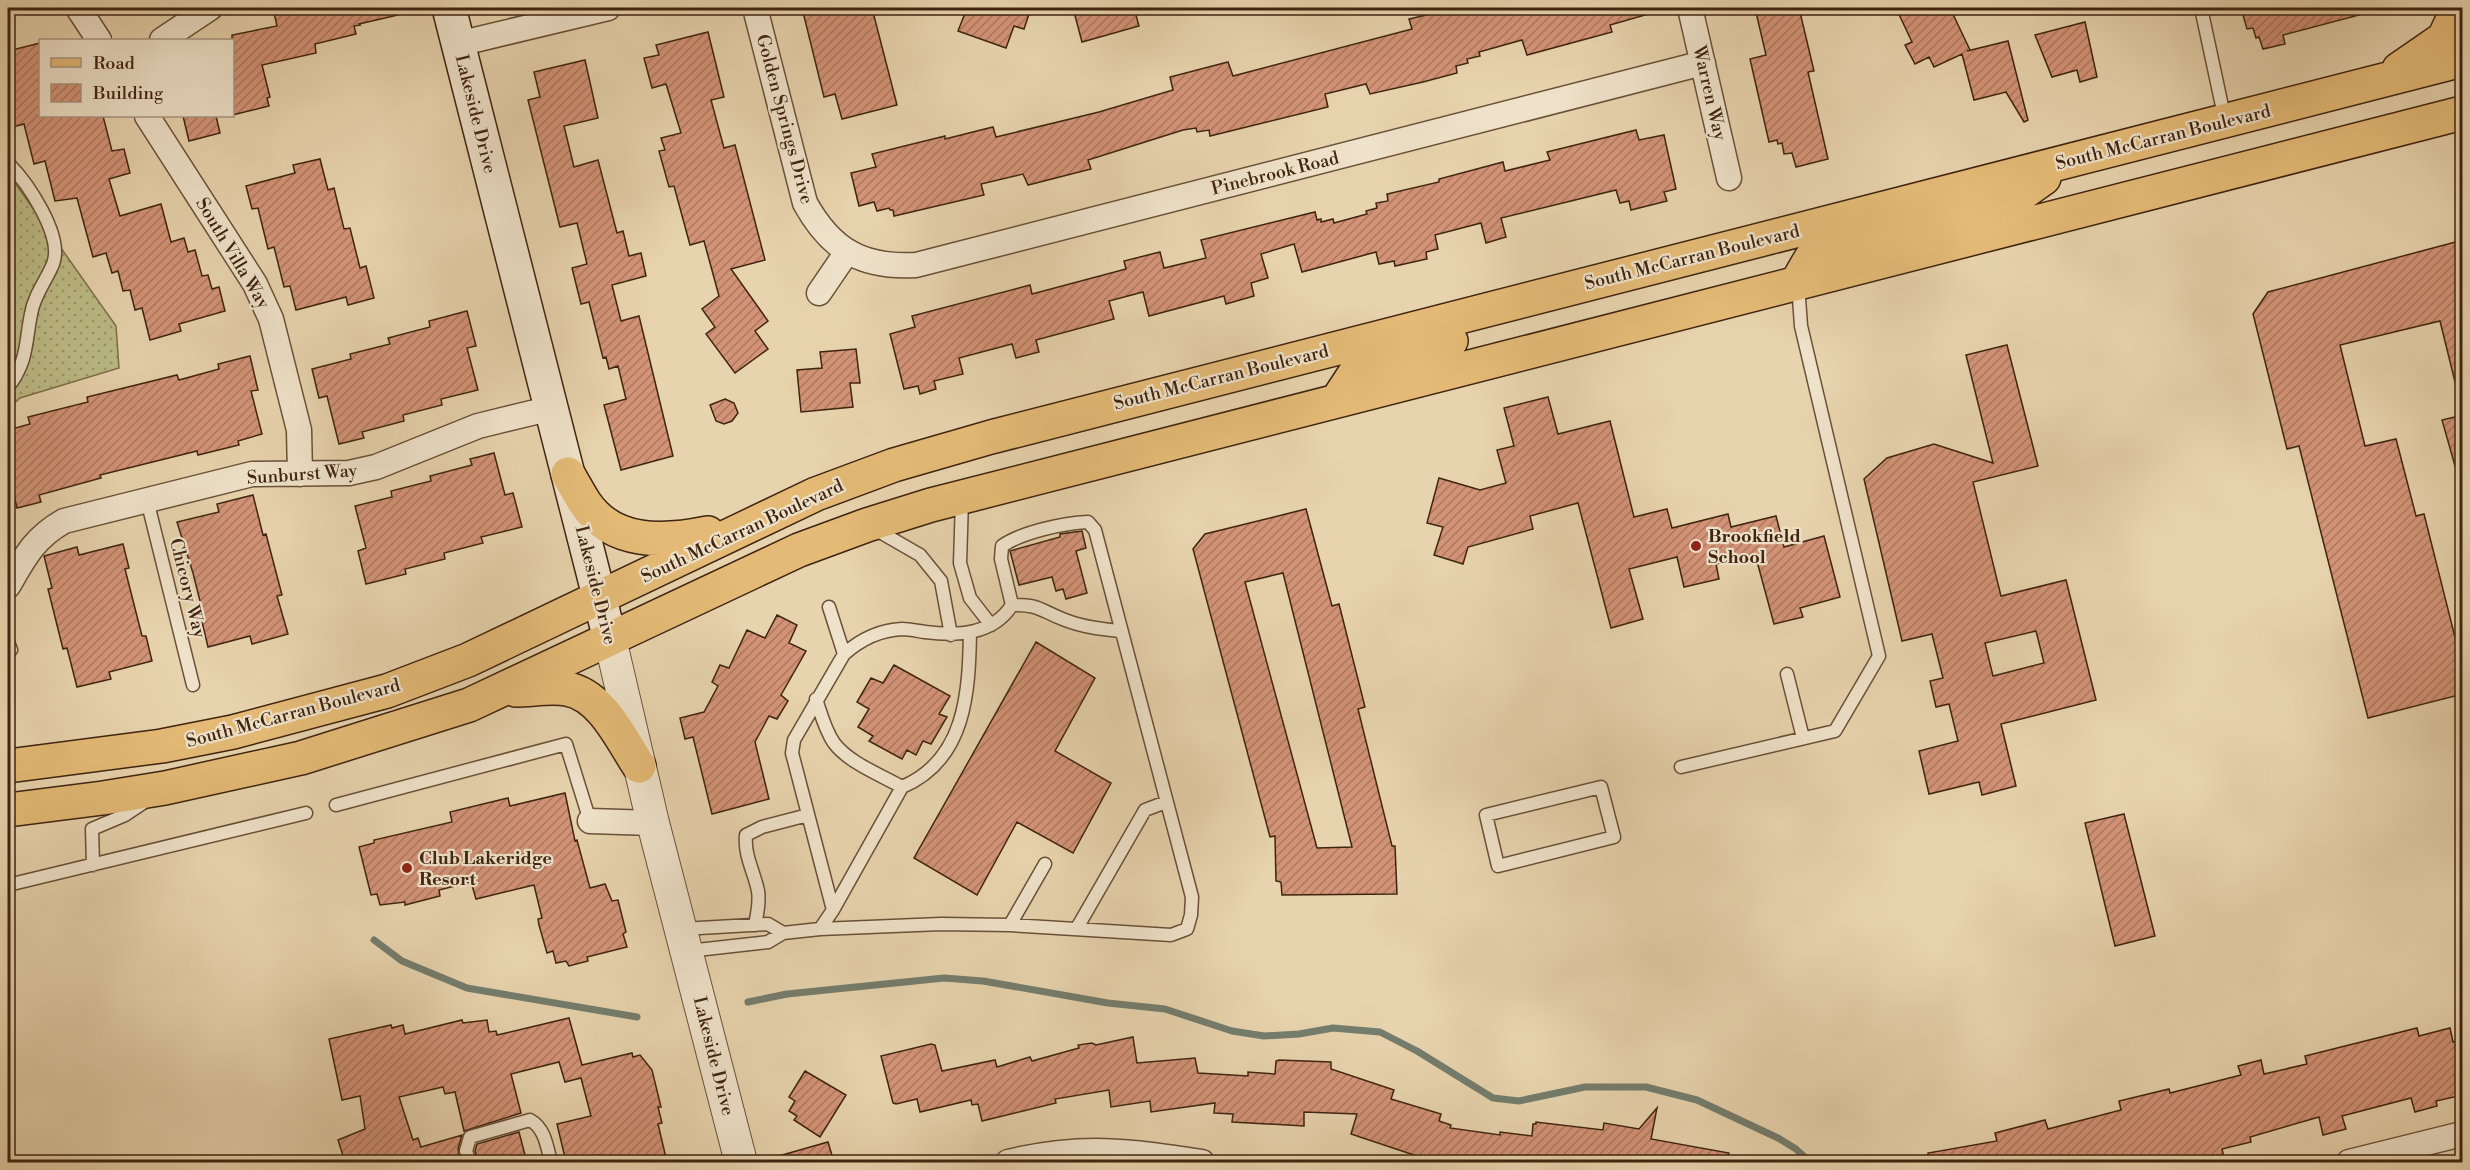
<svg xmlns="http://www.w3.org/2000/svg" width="2470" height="1170" viewBox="0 0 2470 1170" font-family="'Libre Bodoni',serif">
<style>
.grass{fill:url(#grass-dots);stroke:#7e704a;stroke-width:1.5}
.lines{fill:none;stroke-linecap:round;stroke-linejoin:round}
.stream{stroke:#747d6d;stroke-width:7}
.building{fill:url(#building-hatch);stroke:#3f2410;stroke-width:1.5;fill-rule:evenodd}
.service-casing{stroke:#695037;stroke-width:15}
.minor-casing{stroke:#695037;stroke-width:27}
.tertiary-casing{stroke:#695037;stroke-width:34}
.secondary-casing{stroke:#3f2410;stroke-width:36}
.primary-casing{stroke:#3f2410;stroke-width:36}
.service{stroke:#efe2ca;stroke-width:12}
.minor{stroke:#efe2ca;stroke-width:24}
.tertiary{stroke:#efe2ca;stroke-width:32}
.secondary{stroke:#efe2ca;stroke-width:33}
.primary{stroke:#e4ba76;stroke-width:33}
.poi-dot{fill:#8f2418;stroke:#efe2ca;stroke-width:2}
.labels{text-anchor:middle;stroke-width:4.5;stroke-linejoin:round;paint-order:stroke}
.street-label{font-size:18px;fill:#3f2410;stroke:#efe2ca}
.poi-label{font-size:18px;font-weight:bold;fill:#3f2410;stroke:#efe2ca;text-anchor:start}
</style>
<defs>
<pattern id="grass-dots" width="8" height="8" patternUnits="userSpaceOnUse" patternTransform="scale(1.5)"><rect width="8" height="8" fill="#bcbb85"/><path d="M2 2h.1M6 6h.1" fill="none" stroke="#9a986b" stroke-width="1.8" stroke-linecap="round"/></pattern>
<pattern id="building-hatch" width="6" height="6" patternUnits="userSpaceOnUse" patternTransform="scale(1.5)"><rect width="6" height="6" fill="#d39377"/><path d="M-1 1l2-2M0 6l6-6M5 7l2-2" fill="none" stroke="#ad7860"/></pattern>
</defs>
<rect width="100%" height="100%" fill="#e7d3ad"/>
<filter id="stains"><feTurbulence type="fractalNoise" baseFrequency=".00333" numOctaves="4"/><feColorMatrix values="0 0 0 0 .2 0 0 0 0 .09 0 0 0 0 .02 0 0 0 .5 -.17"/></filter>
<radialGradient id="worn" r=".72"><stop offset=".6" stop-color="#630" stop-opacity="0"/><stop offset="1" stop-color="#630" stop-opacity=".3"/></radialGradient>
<path class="grass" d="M8,173L116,326L119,368L20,398L8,409Z"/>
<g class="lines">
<path class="stream" d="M374,940L402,961L467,988L637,1017
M748,1002L787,994L944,978L983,981L1108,1003L1165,1009L1232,1031L1264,1036L1299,1034L1333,1028L1380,1032L1417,1051L1493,1098L1519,1101L1585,1087H1646L1697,1100L1778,1138L1796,1149L1810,1162"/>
</g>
<path class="building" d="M273,8H397L398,15L359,24L360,25L354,26L356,34L315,44L316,53L262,65L270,97L267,98L269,106L232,115V35L277,26Z
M802,8H869L870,13L873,12L897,105L842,119L835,94L824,97Z
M967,8H1031L1024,29L1014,26L1006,48L958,31Z
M1073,8H1134L1139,26L1082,42Z
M1455,8H1651L1652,13L1610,25L1612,32L1527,55L1522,40L1479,52L1480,56L1467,59L1468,63L1456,66L1457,73L1423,82L1370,94L1366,84L1325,94L1328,107L1210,136L1209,130L1197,132L1196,128L1183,130L1088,160L1091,169L1028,185L1023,174L981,184L984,195L894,216L893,210H890L889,208L877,211L874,202L859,206L851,173L876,167L872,154L945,136V139L993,127L996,137L1099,112L1173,90L1170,77L1228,62L1233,76L1412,29L1409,19Z
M1755,8H1799L1814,71L1808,72L1828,159L1796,167L1792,153L1784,154L1782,143L1778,144L1777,140L1769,142L1750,59L1766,55Z
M1896,8H1950L1970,50L1967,51L2008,41L2028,120L2024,122L2006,92L1974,100L1962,54L1934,67L1929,57L1915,64L1905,45L1912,42Z
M2241,8H2363V14L2283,35L2285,44L2263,49L2259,37L2256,38L2253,28L2247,29Z
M2085,22L2097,77L2080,82L2077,70L2052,77L2035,35Z
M708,32L724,97L711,100L724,148L735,145L765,260L731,269L768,321L755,331L768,349L735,373L706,334L715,327L702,309L719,296L704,241L690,245L674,186L669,187L659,151L665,150L661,138L681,133L666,84L652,88L644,58L659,55L656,45Z
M40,43V116H103L112,151L124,149L130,173L109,179L120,216L161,204L171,242L184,238L188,252L195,250L202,276L208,275L212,289L219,287L225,311L179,324L181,331L150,340L142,308L135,310L130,290L123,291L118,271L112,273L106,253L93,257L77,198L55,201L45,161L34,164L24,124L12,127L8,109V51Z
M585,60L598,118L564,126L574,167L598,160L617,233L623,231L629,256L641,253L646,276L612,285L621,321L639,316L673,456L621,470L604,405L626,399L618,366L609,369L606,357L603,358L589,302L581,304L572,268L587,264L577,223L560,227L528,100L540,97L534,72Z
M183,116H216L220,133L189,141Z
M1636,130L1639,140L1664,135L1676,189L1664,192L1667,201L1631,210L1629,201L1620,203L1616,190L1501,218L1506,237L1486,243L1481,223L1435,235L1438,249L1426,252L1427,259L1395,266L1394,261L1379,264L1376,252L1302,272L1294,244L1261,254L1268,278L1251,283L1254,296L1226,304L1224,296L1149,316L1143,292L1109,301L1114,319L1036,340L1039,352L1016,358L1012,344L959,358L963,374L934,381L936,389L920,394L918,386L904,389L890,334L915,327L912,316L1030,285L1032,294L1126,269L1124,261L1160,252L1164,268L1206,258L1201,240L1315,212L1317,220L1321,219V222L1333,219L1334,223L1367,214L1366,211L1377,208L1376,203L1388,201L1387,194L1439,182V179L1503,162L1505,171L1550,160L1547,152Z
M320,159L328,190L334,188L344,229L350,228L360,268L366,266L374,298L348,305L346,297L296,310L290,286L284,287L274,247L268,249L258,208L252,209L246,186L295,173L293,165Z
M2463,240V385L2456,386L2440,321L2340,345L2365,446L2396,439L2416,516L2424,514L2463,669V694L2368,718L2299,446L2287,449L2253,314L2268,292Z
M467,311L476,346L467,348L478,390L441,399L442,405L403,415L404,421L362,432L364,438L339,444L327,396L319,398L312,369L351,359L350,354L390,344L388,338L430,327L429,321Z
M2007,345L2038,466L1973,482L2001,596L2066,580L2096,700L2001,724L2016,786L1982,795L1979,782L1929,794L1919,751L1958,741L1949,704L1936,707L1930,681L1943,678L1932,634L1902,641L1864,479L1887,458L1934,444L1993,463L1966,355ZM2036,631L2044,663L1993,676L1985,643Z
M856,349L860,383H850L853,407L801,412L797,370L822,368L820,352Z
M250,356L258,390L251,391L262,434L238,441L239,445L198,455L197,451L100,475L101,478L39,495L41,502L17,508L8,470V430L30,424L28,417L88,402L87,397L177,375L179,380L219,369L218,364Z
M1548,397L1558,434L1610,421L1634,517L1667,509L1672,528L1728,514L1731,527L1776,516L1784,547L1824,536L1840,597L1800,608L1803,617L1774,624L1755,554L1716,564L1719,579L1684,587L1677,557L1629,569L1643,619L1611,628L1578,503L1530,516L1533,529L1468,547L1463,564L1434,555L1443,527L1427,523L1439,478L1480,490L1506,483L1497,450L1514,446L1504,408Z
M725,399L734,403L738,413L732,421L724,424L716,421L710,405Z
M2463,415V472L2457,473L2442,420Z
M494,453L505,495L513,493L522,527L481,537L483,543L444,553L445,559L405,569L406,574L366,584L358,551L366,548L355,506L392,497L391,491L431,481L430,476L472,465L470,459Z
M253,495L263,535L266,534L282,595L277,596L288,634L252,644L250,636L208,647L202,622L205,621L193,573L177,522L219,512L217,504Z
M1306,509L1332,606L1339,604L1365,707L1358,709L1392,846H1395L1397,894L1282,895L1281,882L1276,881L1275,836L1270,837L1193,549L1205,534ZM1283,573L1352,847L1317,848L1245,582Z
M1082,531L1086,548L1076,551L1087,593L1066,599L1063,589L1056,591L1052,577L1019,585L1010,551L1060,537V534Z
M123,544L129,568L125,569L142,636H146L152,661L109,672L111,679L77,687L67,648L63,649L48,589L52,588L44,556L77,547L79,555Z
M777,615L797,625L789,643L806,651L781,695L788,701L777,719L769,716L755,742L769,799L712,814L693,737L685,739L680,718L704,712L718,686L712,682L720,665L729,668L747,630L765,638Z
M1036,642L1095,678L1055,751L1111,783L1073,853L1017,822L977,895L914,858Z
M894,665L950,696L939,714L947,717L931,744L923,741L916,755L907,750L902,759L869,741L873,736L858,727L869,709L857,702L871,678L883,683Z
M565,793L575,841L577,840L590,888L605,884L612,901L618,900L626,932L623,934L627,947L587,957L588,961L569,966L566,961L556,963L553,951L547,953L539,925L538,919L542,918L534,885L476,899L471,882L439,890L440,896L405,905V902L380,905L377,894L371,895L359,847L374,843V840L452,822L450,812L508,798L510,806Z
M2124,814L2155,936L2115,946L2085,823Z
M569,1018L582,1065L632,1053L633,1057L640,1055L652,1070L661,1107H658L662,1123L658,1124L667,1162H601L599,1155L566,1162L557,1124L591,1116L581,1078L565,1082L559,1062L511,1074L521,1113L464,1131L455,1092L445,1094L443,1087L399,1097L413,1140L418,1138L421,1147L462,1135L458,1149L461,1162H345L338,1140L365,1129L360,1096L342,1100L329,1039L391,1025L392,1028L403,1025L405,1034L462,1020L463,1023L487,1020L489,1032L496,1031L497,1035Z
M2417,1028L2419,1036L2450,1028L2453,1042L2463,1040V1095L2436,1101L2437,1106L2415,1112L2411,1098L2342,1116L2346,1129L2323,1135L2319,1117L2250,1137L2251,1142L2222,1149L2225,1162H1929L1928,1153L1997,1141L1995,1133L2045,1120L2048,1129L2121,1110L2119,1101L2169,1089L2170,1093L2241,1075L2238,1066L2261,1060L2264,1074L2307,1064L2305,1056Z
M1133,1037L1137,1063L1195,1058L1198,1073L1248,1076V1072L1275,1074L1276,1061L1279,1060L1331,1062V1069L1394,1090L1391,1099L1441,1114L1439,1121L1451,1125L1450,1128L1500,1135V1132L1532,1136L1533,1124H1536V1122L1603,1130L1604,1123L1639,1129L1657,1108L1651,1139L1729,1153L1728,1162H1446L1427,1157L1426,1159L1351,1134L1357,1114L1304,1112V1126L1232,1122L1233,1114L1214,1113L1215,1103L1151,1112L1150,1101L1111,1107L1109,1090L1055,1099L1056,1103L982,1121L978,1104L972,1105L971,1100L920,1112L917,1099L896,1104L893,1103L881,1056L931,1044L935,1045L942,1071L995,1060L997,1067L1030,1057L1032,1061L1079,1048L1078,1045L1092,1043L1096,1045Z
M805,1071L846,1095L820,1137L794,1120L797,1116L789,1111L795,1101L789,1097Z
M519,1132L526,1159L512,1162H478L475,1151L477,1144Z
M828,1142L834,1162H776L775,1157Z"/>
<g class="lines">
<defs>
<path id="service" d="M2201,8L2225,120
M8,163C27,182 64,236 53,264C46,281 34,295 31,314C25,344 28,361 8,387
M147,500L193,685
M962,500L960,563L970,598L991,625
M873,528L920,555L941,581L951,635
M1012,605C1039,604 1041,611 1065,620C1083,627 1101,629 1120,631
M829,607L844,654
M8,642L11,650
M1787,674L1803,738
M816,699C821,714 825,730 834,743C849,763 881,775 902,787
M1681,767L1835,731L1879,656L1801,326L1798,284
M1601,787L1614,837L1498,866L1486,815Z
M336,805L566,744L590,821
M93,865L92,829L125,815L146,801
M8,885L306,813
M833,910L902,787C966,760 969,692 970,632
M755,925C757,914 760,903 758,891C754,871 744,856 746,835L762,827L808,815
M1010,925L1045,864
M1077,928L1145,810L1166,802
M682,929L768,924L783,933
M688,951L768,942L783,933L820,929L941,924L1010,925L1171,935L1187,929L1191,915L1192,897L1095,530L1088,522C1064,523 1022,532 1002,546L1001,559L1012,605C993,635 957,636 925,632C918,631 909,629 902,629C879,630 860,640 844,654L794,740L792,753L833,910L820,929
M470,1162L466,1151L470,1137L530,1120C545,1128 547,1147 551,1162"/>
<path id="minor" d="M78,8L99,40
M755,8L805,203C831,250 862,268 916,265L1703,63
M1690,8L1729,178
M162,40L210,8
M458,44L608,8
M147,116L255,284L271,319L299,430L300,474
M819,293L847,252
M8,586C25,557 34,538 64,521L252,474L349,473L376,467L478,426L552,408
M590,821L653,823
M1008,1162C1082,1144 1129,1151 1202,1162
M2349,1162L2462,1134"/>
<path id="tertiary" d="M610,639L653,823L741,1162"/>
<path id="secondary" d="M449,8L610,639"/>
<path id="primary" d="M2399,69L2444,38L2458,8
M1797,282L1811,258L1820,250L2005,201L2020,195L2044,178
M1338,399L1359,367L1451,341
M568,474C574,484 579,494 585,503C613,545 664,542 708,533
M516,690C532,690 551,686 567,689C602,695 621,739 639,766
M8,766L162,746L233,732L387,691L468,660L816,494L894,465L991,437L2462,60
M8,810L103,798L165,788L301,758L469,705L799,550L867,525L931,505L2462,113"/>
</defs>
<use href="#service" class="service-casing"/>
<use href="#minor" class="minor-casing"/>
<use href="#tertiary" class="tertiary-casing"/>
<use href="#secondary" class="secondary-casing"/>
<use href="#primary" class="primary-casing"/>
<use href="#service" class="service"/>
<use href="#minor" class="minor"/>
<use href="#tertiary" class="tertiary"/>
<use href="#secondary" class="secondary"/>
<use href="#primary" class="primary"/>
</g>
<g class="poi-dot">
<circle cx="1696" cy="546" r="6"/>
<circle cx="407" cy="868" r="6"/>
</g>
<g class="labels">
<g class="street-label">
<text transform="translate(1710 93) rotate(77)" y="6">Warren Way</text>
<text transform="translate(476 114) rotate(76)" y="6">Lakeside Drive</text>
<text transform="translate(785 119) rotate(75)" y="6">Golden Springs Drive</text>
<text transform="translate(2163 137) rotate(-14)" y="6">South McCarran Boulevard</text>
<text transform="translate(1275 173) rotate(-14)" y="6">Pinebrook Road</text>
<text transform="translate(233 253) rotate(59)" y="6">South Villa Way</text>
<text transform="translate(1692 257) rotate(-14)" y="6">South McCarran Boulevard</text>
<text transform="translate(1221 377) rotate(-14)" y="6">South McCarran Boulevard</text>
<text transform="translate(302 474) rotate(-4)" y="6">Sunburst Way</text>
<text transform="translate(742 531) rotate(-25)" y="6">South McCarran Boulevard</text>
<text transform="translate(596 585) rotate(76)" y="6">Lakeside Drive</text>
<text transform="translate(188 588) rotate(76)" y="6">Chicory Way</text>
<text transform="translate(293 713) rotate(-15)" y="6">South McCarran Boulevard</text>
<text transform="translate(714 1056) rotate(76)" y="6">Lakeside Drive</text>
</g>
<g class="poi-label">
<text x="1708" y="542">Brookfield<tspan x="1708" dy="21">School</tspan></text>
<text x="419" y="864">Club Lakeridge<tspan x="419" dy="21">Resort</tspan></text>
</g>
</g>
<rect width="2470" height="1170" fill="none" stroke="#e7d3ad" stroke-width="30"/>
<rect x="9" y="9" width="2452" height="1152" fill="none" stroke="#3f2410" stroke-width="3"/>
<rect x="15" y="15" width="2440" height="1140" fill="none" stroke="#3f2410" stroke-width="1.5"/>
<rect x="39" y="39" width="195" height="78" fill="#efe2ca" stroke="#a99680" stroke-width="1.5"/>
<rect x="51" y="58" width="30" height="9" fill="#e4ba76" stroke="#a99680" stroke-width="1.5"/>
<text x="93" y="69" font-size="18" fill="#3f2410">Road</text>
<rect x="51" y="84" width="30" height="18" fill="url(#building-hatch)" stroke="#a99680" stroke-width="1.5"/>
<text x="93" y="99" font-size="18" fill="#3f2410">Building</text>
<rect width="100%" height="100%" filter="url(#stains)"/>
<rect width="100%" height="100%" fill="url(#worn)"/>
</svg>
